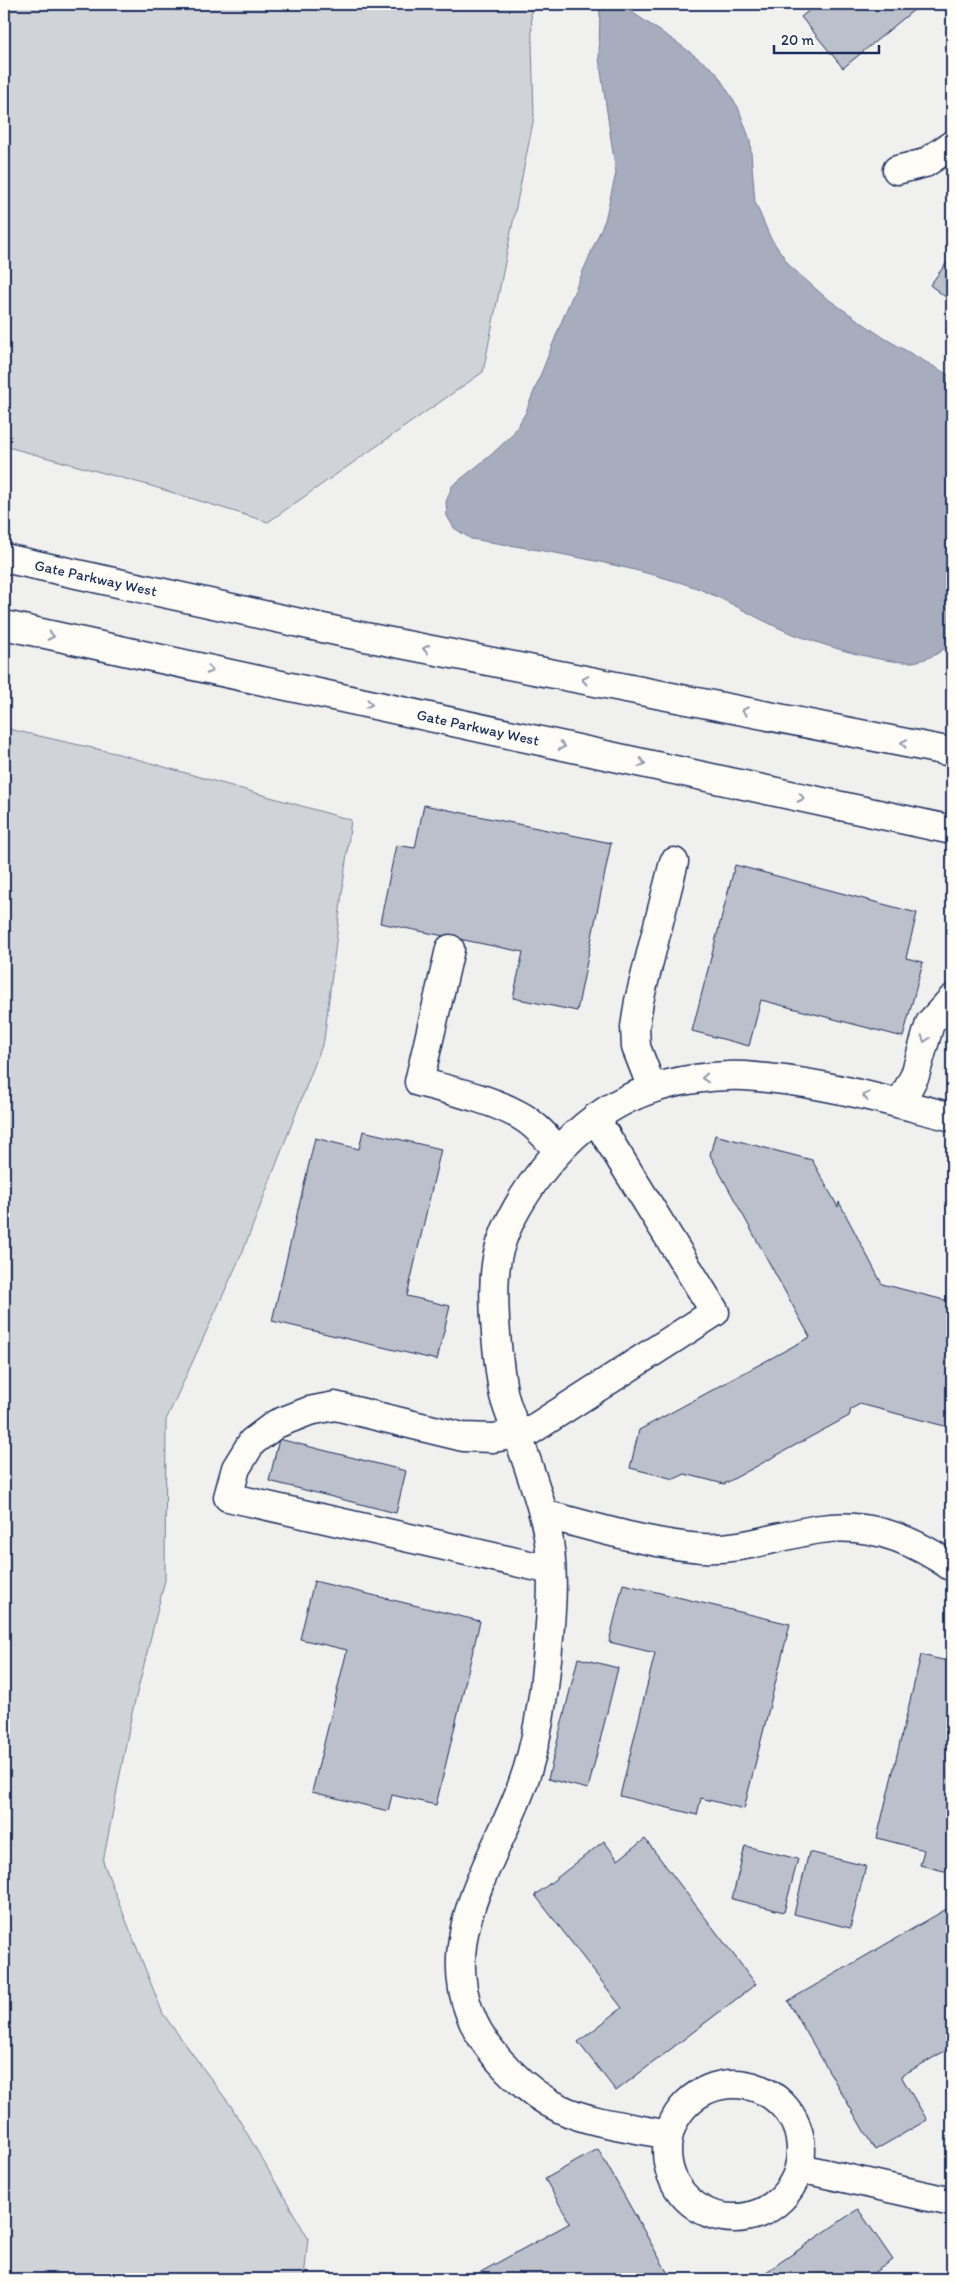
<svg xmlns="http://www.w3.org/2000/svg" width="956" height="2283" viewBox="0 0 956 2283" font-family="Itim,sans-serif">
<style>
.green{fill:#d0d3d8;stroke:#76819b}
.water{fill:#a7adbd;stroke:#6f7b97}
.building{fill:#bbc0ca;stroke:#1b2f5e}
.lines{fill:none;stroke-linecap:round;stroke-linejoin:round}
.minor-casing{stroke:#1b2f5e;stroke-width:31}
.secondary-casing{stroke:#1b2f5e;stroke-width:31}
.minor{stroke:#fdfcf7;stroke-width:28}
.secondary{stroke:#fdfcf7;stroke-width:28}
.oneway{stroke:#8c96aa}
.labels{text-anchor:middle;stroke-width:4;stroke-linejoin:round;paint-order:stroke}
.street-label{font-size:15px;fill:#1b2f5e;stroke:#fdfcf7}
</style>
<rect width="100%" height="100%" fill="#f0f0ee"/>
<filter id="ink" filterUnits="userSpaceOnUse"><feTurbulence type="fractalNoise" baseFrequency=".02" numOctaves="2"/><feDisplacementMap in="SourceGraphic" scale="10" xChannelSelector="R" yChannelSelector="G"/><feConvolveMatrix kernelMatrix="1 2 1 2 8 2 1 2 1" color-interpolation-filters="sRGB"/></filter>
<g filter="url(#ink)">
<path class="green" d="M4,4H531L534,117L483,372L268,522L148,485L4,446Z
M4,728L119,754L351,820L324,1040L243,1251L166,1420L165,1580L132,1713L103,1862L163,2014L231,2106L308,2238L304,2279H4Z"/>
<path class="water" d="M600,4H620L679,44L715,71L738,107L750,140L755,202L770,237L790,266L825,297L884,338L952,377V641C944,652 927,660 913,662C881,664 819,644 788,632C752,617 719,594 682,583C613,562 542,550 471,539L454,528L447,516L446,502L452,486L491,455L512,435L525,414L565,313L605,220L616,173L599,58Z"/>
<path class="building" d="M779,4H794L786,11Z
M817,4H910L915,9L843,68L801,17Z
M948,261L952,264V302L930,285Z
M424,805L611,843L577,1011L513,998L523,952L380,923L396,845L415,848Z
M735,865L917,913L906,958L923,962L903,1037L761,1000L749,1046L692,1031Z
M363,1131L441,1149L407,1296L450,1306L437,1360L272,1321L315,1138L359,1149Z
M715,1135L812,1160L838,1207L839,1202L882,1284L952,1302V1428L860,1404L851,1409L849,1416L724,1484L685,1474L674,1479L630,1468L639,1430L810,1337L710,1155Z
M279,1439L406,1471L396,1513L269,1481Z
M314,1581L480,1621L436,1805L392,1795L388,1811L312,1792L347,1650L300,1639Z
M623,1584L790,1624L744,1809L701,1798L697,1815L620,1796L655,1653L609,1642Z
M921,1655L952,1662V1873L920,1865L924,1850L877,1838Z
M578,1658L618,1668L588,1789L548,1779Z
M645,1839L756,1984L616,2091L578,2042L622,2008L535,1895L604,1841L618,1860Z
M745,1846L798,1859L784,1912L732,1899Z
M809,1852L866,1866L850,1928L794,1914Z
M950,1907L952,1911V2047L901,2076L927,2120L875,2150L788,2001Z
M598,2149L671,2279H468L570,2223L545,2179Z
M858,2209L893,2260L864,2279H756Z"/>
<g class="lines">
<defs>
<path id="minor" d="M897,170L925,163L952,145
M450,949L419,1082C452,1091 488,1098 519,1115C534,1123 547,1138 559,1151
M652,1088L636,1047L635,1027L639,1001L674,862
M900,1104L915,1075L930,1023L952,999
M517,1434L493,1438L463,1437L335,1406L309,1411L276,1424L252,1442L236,1468L228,1497L551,1570
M519,1438L715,1312L595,1118
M543,1514C595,1527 648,1544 702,1548C742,1551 782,1534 821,1529C869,1522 914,1540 952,1567
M667 2151a67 67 0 1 1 134 0a67 67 0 1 1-134 0Z
M668,2135C636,2128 590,2123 561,2109C526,2093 484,2051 470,2014C438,1932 497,1857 523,1783C536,1747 544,1698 547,1659C551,1616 556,1569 546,1526C539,1493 526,1460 515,1428C511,1416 505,1403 503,1391C497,1355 489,1284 499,1250C506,1224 520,1201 535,1180C585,1112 642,1079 728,1076C741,1075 754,1077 767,1078C830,1084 891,1102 952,1117
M800,2168L952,2202"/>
<g id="secondary">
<path id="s1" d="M4,558L350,634L952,752"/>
<path id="s2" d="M4,625L952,830"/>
</g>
</defs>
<use href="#minor" class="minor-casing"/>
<use href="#secondary" class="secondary-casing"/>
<use href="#minor" class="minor"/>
<use href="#secondary" class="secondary"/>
</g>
<defs><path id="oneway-chevron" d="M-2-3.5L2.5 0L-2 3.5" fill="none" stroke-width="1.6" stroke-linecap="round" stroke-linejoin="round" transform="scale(1.25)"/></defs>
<g class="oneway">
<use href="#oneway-chevron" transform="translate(51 636) rotate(12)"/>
<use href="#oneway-chevron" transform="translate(426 649) rotate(-169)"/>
<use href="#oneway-chevron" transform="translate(210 670) rotate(12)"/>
<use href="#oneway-chevron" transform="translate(585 680) rotate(-169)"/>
<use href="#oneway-chevron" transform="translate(369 704) rotate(12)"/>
<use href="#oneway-chevron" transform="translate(745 711) rotate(-169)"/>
<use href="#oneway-chevron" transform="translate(904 743) rotate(-169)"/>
<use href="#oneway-chevron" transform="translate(562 746) rotate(12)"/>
<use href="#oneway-chevron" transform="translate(642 763) rotate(12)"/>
<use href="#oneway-chevron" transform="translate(801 798) rotate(12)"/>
<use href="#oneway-chevron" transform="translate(925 1039) rotate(108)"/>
<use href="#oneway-chevron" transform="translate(705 1078) rotate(175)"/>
<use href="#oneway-chevron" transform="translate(866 1096) rotate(-167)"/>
</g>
</g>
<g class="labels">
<g class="street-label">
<text dy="5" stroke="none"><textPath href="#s1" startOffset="94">Gate Parkway West</textPath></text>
<text dy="5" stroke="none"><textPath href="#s2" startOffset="485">Gate Parkway West</textPath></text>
</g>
</g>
<rect width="956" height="2283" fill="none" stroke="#fdfcf7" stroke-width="20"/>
<rect x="10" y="10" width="936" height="2263" fill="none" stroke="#1b2f5e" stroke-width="2" filter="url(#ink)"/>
<path d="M774 45v8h105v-8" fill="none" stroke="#1b2f5e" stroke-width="2.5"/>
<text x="781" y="45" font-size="15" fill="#1b2f5e" stroke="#fdfcf7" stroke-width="4" paint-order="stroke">20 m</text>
</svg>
